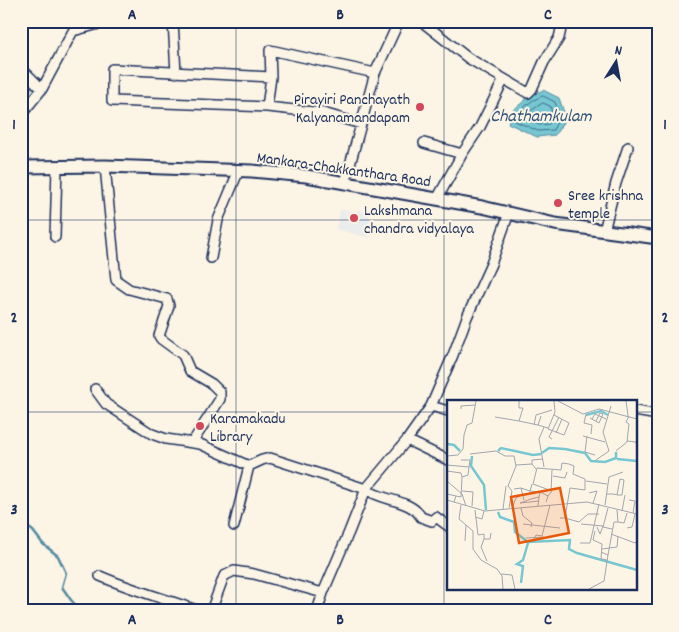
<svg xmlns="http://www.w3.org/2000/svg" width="679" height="632" viewBox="0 0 679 632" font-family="Dekko,sans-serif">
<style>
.built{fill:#ebecec}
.water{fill:#76c7d1;stroke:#528aa3}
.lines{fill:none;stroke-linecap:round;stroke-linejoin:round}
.shore{stroke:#3f6c8c;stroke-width:1}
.stream{stroke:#528aa3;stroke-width:2.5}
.minor-casing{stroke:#1b2f5e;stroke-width:12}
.major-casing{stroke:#1b2f5e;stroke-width:15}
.minor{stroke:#fcf5e5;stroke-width:9}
.major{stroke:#fcf5e5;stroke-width:11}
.grid{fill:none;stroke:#1b2f5e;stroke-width:1;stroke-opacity:0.55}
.poi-dot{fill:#d1495b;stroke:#fcf5e5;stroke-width:2}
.labels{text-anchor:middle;stroke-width:4;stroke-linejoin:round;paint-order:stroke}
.poi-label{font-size:16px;fill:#1b2f5e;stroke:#fcf5e5;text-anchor:start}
.street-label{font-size:16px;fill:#1b2f5e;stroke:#fcf5e5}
.water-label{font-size:18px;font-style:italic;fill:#32557b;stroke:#fcf5e5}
.inset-river{fill:none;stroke:#76c7d1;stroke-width:2.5}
.inset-road{fill:none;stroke:#a2a6af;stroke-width:1}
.view{fill:#e8590c;fill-opacity:0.15;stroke:#e8590c;stroke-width:2.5}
.inset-edge{fill:none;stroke:#1b2f5e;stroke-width:2.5}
.neatline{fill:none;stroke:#1b2f5e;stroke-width:2}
.grid-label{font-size:16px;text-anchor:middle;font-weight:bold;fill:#1b2f5e}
</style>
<rect width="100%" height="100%" fill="#fcf5e5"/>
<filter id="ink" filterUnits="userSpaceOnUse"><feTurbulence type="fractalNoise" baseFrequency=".02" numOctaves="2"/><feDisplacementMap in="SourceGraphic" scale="10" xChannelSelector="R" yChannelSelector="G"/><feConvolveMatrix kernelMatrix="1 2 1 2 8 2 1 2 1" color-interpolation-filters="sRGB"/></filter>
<g filter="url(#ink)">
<path class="built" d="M340,210L370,211L369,238L336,229Z"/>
<path class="water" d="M21,62L34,78L27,104L21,108Z
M543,90L559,98L566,118L555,135L537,137L508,123L512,111L529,97Z"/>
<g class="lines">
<path class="shore" d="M543,96L555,102L560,116L553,130L538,131L515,121L517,113L532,101Z
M543,103L550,106L553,116L549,124L539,125L524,118L525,115Z"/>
<path class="stream" d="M21,522L33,531L43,544L58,556L66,573L62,587L71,600L81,611"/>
<defs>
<path id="minor" d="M173,21L176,73
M421,21L468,58L504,79L480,127L462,154
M21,68L42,89
M375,73L399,21
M271,77L112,69V101L267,107L323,113L361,124
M504,79L528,93L532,89L544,62L559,38L561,29V24L557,21
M267,107L271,77L270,50L375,73L345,183
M21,115L42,89L73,31L110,21
M424,143L462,154L437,199
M105,166L116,280L129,289L167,299L169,306L159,336L161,339L183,355L190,371L212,384L220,392V399L192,443
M604,231L616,183L628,147
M55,237L57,167
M211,258L218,220L239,170
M95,389L106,404L152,434L166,439L200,444L249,466
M431,406L448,411
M635,411L658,415
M407,440L448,460
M234,526L249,466L262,460L270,458L366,489C381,501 411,499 421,517L432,521L436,517L448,526
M100,576C132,590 166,599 199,611
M211,611L224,576L234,571L254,574L323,593L349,532L366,489L407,440L431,406L453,355L467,317L491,264L509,213
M317,611L323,593"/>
<path id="major" d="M21,167L105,166L252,171L306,176L482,207L555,224L658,238"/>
</defs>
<use href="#minor" class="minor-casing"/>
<use href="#major" class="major-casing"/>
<use href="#minor" class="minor"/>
<use href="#major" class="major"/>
</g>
</g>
<path class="grid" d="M236,21V611M444,21V611M21,220H658M21,412H448M635,412H658"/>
<g class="poi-dot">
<circle cx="420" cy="107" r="5"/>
<circle cx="558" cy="203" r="5"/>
<circle cx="354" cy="218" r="5"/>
<circle cx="200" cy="426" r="5"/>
</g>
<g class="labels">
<g class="poi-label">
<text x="410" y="104" text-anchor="end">Pirayiri Panchayath<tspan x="410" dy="18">Kalyanamandapam</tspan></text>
<text x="568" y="200">Sree krishna<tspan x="568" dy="18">temple</tspan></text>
<text x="364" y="215">Lakshmana<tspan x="364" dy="18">chandra vidyalaya</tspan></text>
<text x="210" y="423">Karamakadu<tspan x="210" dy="18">Library</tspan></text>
</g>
<g class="street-label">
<text transform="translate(344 168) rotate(8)" y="6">Mankara-Chakkanthara Road</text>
</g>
<g class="water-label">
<text x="541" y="121">Chathamkulam</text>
</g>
</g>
<g transform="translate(447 400)">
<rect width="190" height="190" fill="#fcf5e5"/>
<path class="inset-river" d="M139,15L154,11L161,15M0,44L7,45L13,51M51,51L54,48L86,55L94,54M95,53L102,48L118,49L138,53L144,61L158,62L169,58V52M25,56L24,66L37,85L39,110M170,59L190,61M51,112L53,117L67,122L68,132L81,142L123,140L122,149L130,153L190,170M74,183L76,166L70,164L76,160L81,143"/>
<path class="inset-road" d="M111,1L136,14L152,9L190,19M179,1L181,16M14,9V6L28,5M139,14L137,23L145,25L144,34M107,15L122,23L117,35L101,29L108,12L107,1M94,16L91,25L101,28M48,17L72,21L76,8H72V1M143,18L152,23L156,14L153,13L149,21M145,19L148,14L159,19M72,21L91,25M87,25L89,15L105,10M109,33L115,19M136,36L158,42M140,36L138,52L148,55M105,39L102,37L112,17M180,41L189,42L190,50M169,51L180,42L182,24L179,22L182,16M23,54L49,51L58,56H67L69,66L61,86L65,91L62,108M0,56L11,55L16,49L17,35L20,25L25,23L29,1M149,60L162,51L156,32L164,6M85,64V60L96,59M0,65L22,67L23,60H14M69,65L85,64L89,69M97,67L92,39L97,27M0,71L14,73L15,77M106,76L118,78L120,72M0,81L15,94L19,106M139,81L160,84M74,88L83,91L85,84M67,89L74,88L77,100M15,91L26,92L25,106M82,91L93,92L92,97M104,91L105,70M93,92L101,96L99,102M142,93L150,91L146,103M0,94L9,96L7,102M159,94H166L171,95H175L177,80L173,79L170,95M9,96L14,97L15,77L21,75L22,67M101,96L105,91L86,84L90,68L114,70L115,63L122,64L127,66L126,74L138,79V90L123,88L118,118H113M84,99L73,103L92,101M84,99L92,97L91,106M0,100L38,111L140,102L190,114M182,100L188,101L186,113M14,105L12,119L26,131V149L34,160L50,169L55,176L56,189M158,105L162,77L176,72M65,108L69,98L76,94M74,108L76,116L85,123L84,127M161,108L156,127L165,129M56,109L59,86M28,110L31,135L37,134V139H43L44,133M175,111L178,95M28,117L35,119L37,111M118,118L132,122L141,114H152M171,122L177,123L180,113M76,124L113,128M134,124L156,126L153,134L150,127M180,128L185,127L188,114M148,131L146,140L155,144L154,159L160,160M164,134L188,143L190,141M79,138L97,137M37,139L34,147L40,161M87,139L89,135L95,136L103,105M18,141L19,125M133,143H143L152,104M155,149L170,147L171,136M161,155L167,122H171L170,110M54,174L65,175L68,189M142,189L157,181L161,155L154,152"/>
<path class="view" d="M113,88L122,133L72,143L64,97Z"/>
<rect width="190" height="190" class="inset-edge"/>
</g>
<rect width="679" height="632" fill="none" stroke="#fcf5e5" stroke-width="55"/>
<g transform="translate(616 62) rotate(11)" stroke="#fcf5e5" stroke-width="4" paint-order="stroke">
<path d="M0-4L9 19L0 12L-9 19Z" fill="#1b2f5e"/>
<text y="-8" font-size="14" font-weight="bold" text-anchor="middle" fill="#1b2f5e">N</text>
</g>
<rect x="28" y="28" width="624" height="576" class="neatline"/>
<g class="grid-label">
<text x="132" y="19">A</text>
<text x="340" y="19">B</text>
<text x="548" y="19">C</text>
<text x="14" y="129">1</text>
<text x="665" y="129">1</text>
<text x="14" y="322">2</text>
<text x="665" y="322">2</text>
<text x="14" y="514">3</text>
<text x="665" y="514">3</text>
<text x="132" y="624">A</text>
<text x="340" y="624">B</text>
<text x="548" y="624">C</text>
</g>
</svg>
